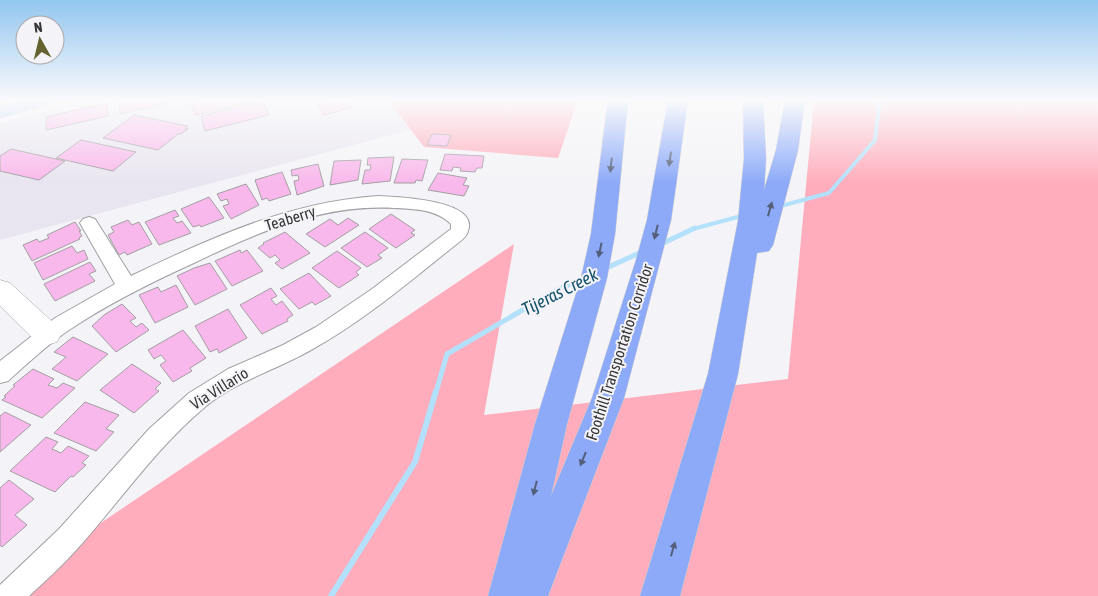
<svg xmlns="http://www.w3.org/2000/svg" width="1098" height="596" viewBox="0 0 1098 596" font-family="'Asap Condensed',sans-serif">
<style>
.built{fill:#e9e5f0}
.green{fill:#ffadbc}
.lines{fill:none;stroke-linecap:round;stroke-linejoin:round}
.stream-far2{stroke:#b3e0fa;stroke-width:4}
.stream-far1{stroke:#b3e0fa;stroke-width:5}
.stream{stroke:#b3e0fa;stroke-width:6}
.building{fill:#f9b8eb;stroke:#a29fa1}
.street-casing{stroke:#a1a0a4;stroke-width:2}
.secondary-casing{stroke:#a1a0a4;stroke-width:1}
.primary-casing{stroke:#cfcfcf;stroke-width:1}
.highway-casing{stroke:#cfcfcf;stroke-width:1}
.street{fill:#fff;fill-rule:evenodd}
.secondary{fill:#fff;fill-rule:evenodd}
.primary{fill:#baccfb;fill-rule:evenodd}
.highway{fill:#8caaf8;fill-rule:evenodd}
.oneway{fill:#545f7b}
.labels{text-anchor:middle;stroke-width:4;stroke-linejoin:round;paint-order:stroke}
.street-label{font-size:16px;fill:#363637;stroke:#f4f3f7}
.water-label{font-size:18px;font-style:italic;fill:#13516e;stroke:#f4f3f7}
</style>
<rect width="100%" height="100%" fill="#f4f3f7"/>
<path class="built" d="M87,100H387L410,130L0,240V123Z"/>
<path class="green" d="M388,100H578L558,158L424,147Z
M814,100H1098V596H0V591L514,244L484,415L788,379Z"/>
<g class="lines">
<path class="stream-far2" d="M777,207L829,193L875,140L880,100
M693,229L745,215"/>
<path class="stream-far1" d="M661,244L695,228
M604,269L644,251
M436,392L447,354L557,290L587,277"/>
<path class="stream" d="M331,596L415,462L436,391"/>
</g>
<path class="building" d="M119,100H179L120,114Z
M201,100H260L195,115L191,102Z
M327,100H346L351,108L324,115L317,102Z
M263,101L269,115L205,131L201,116Z
M107,103L108,116L46,130V117Z
M134,115L188,126L185,128L188,129L181,134H178L158,150L103,138Z
M432,134L451,135L447,146L427,145Z
M81,140L136,152L113,171L56,158Z
M11,149L65,161L39,180L0,171V156Z
M445,154L484,156L482,168H477L475,172L460,171L461,168L453,167L452,171L440,170Z
M394,157L390,181L362,184L365,170H370L371,165H367L368,158Z
M402,159L428,160L422,181L416,180L415,183H394Z
M361,160L358,180L330,185L334,161Z
M318,164L324,186L297,195L294,181L299,180L298,175L292,176L291,170Z
M282,172L291,194L269,201L267,198L262,200L255,180Z
M438,173L467,178L463,185L469,186L464,196L428,190Z
M246,184L259,205L231,219L223,206L229,204L227,199L221,201L217,194Z
M209,197L224,218L201,227L200,225L193,227L181,209Z
M175,210L179,216L173,218L177,223L182,221L191,233L159,245L145,222Z
M391,214L415,230L411,233L415,235L396,248L369,229Z
M348,218L359,225L325,247L306,234L330,219L338,225Z
M128,220L132,225L139,222L152,244L127,255L125,252L119,255L108,235L114,232L111,227Z
M75,222L81,231H79L82,236L79,238L80,239L32,261L23,245L37,239L39,242L49,238L47,235Z
M285,232L310,253L282,269L275,263L280,260L275,255L270,258L258,248L264,244L263,243Z
M365,232L388,248L378,255L382,258L367,267L341,248Z
M72,246L77,253L84,250L88,259L43,280L34,263Z
M240,250L241,253L247,250L263,271L232,286L215,261Z
M337,251L361,268L356,272L359,275L339,288L312,268Z
M90,262L96,271L89,274L95,281L55,301L44,284Z
M210,263L227,289L195,305L177,276L194,268Z
M309,273L331,296L315,305L312,302L299,309L280,289Z
M176,285L188,307L155,323L139,295L158,287L161,292Z
M271,288L277,296L271,299L276,305L282,301L293,315L287,319L288,321L262,334L240,305Z
M122,304L136,318L130,321L136,327L142,323L149,330L116,352L92,326L104,315Z
M228,309L247,338L219,353L217,349L210,352L195,326Z
M183,330L206,358L190,368L192,371L173,382L160,365L166,361L161,355L154,359L148,350Z
M73,337L108,354L77,381L52,369L66,357L54,352Z
M132,364L161,383L155,389L159,391L134,413L100,390Z
M33,369L54,379L48,385L57,388L63,383L75,388L42,418L2,400L6,397L4,396L15,386L13,385Z
M85,402L119,415L106,429L114,432L96,451L54,433Z
M5,412L31,425L0,452V416Z
M46,437L58,442L52,449L61,453L68,446L89,456L82,463L86,465L73,477L71,476L55,492L10,471Z
M9,480L34,499L15,515L27,525L2,547L0,545V488Z"/>
<g class="lines">
<defs>
<path id="street" d="M378,196C394,197 480,199 468,231C467,236 462,240 458,243C411,280 364,321 311,350C276,370 236,381 205,407C156,448 120,501 78,548C63,565 46,580 29,596H0V585L59,529L149,429L189,393L228,369L283,345L316,327L372,289L451,229V224C436,209 414,209 394,208C323,204 258,232 196,262C152,282 109,303 69,330C47,345 28,363 8,381L0,383V361L55,318L115,284L80,223L83,219L89,217L95,219L131,276C210,238 289,202 378,196Z"/>
<path id="secondary" d="M0,280L10,283L57,326L61,334L57,342L47,345L37,342L0,306Z"/>
<path id="primary" d="M23,100H54L51,104L0,118V106Z"/>
<path id="highway" d="M608,100H628L615,234L607,278L567,424L551,496L592,398L636,260L647,220L668,100H688L671,220L624,398L548,596H488L535,424L581,278L591,234Z
M743,100H763L766,159L764,190L776,150L785,100H805L798,150L773,245L769,251L757,253L738,374L680,596H640L708,374L738,221L744,159Z"/>
</defs>
<use href="#street" class="street-casing"/>
<use href="#secondary" class="secondary-casing"/>
<use href="#primary" class="primary-casing"/>
<use href="#highway" class="highway-casing"/>
<use href="#street" class="street"/>
<use href="#secondary" class="secondary"/>
<use href="#primary" class="primary"/>
<use href="#highway" class="highway"/>
</g>
<defs><path id="oneway-solid" d="M-6-.8H1V-3.2L6.5 0L1 3.2V.8H-6Z" transform="scale(1.25)"/></defs>
<g class="oneway">
<use href="#oneway-solid" transform="translate(670 159) rotate(98)"/>
<use href="#oneway-solid" transform="translate(611 165) rotate(96)"/>
<use href="#oneway-solid" transform="translate(770 209) rotate(-74)"/>
<use href="#oneway-solid" transform="translate(656 232) rotate(104)"/>
<use href="#oneway-solid" transform="translate(600 250) rotate(102)"/>
<use href="#oneway-solid" transform="translate(583 459) rotate(112)"/>
<use href="#oneway-solid" transform="translate(535 488) rotate(104)"/>
<use href="#oneway-solid" transform="translate(673 549) rotate(-74)"/>
</g>
<linearGradient id="sky" x2="0" y2="1"><stop stop-color="#93c6ef"/><stop offset="0.55" stop-color="#fafafb"/><stop offset="1" stop-color="#fafafb" stop-opacity="0"/></linearGradient>
<rect width="1098" height="183" fill="url(#sky)"/>
<g class="labels">
<g class="street-label">
<text transform="translate(290 218) rotate(-17)" y="6">Teaberry</text>
<text transform="translate(619 352) rotate(-72)" y="6">Foothill Transportation Corridor</text>
<text transform="translate(219 388) rotate(-32)" y="6">Via Villario</text>
</g>
<g class="water-label">
<text transform="translate(560 292) rotate(-27)" y="6">Tijeras Creek</text>
</g>
</g>
<g transform="translate(40 40) rotate(352)"><circle r="24" fill="#f4f3f7" stroke="#a8a7aa"/>
<path d="M0-4L9 19L0 12L-9 19Z" fill="#64622f"/>
<text y="-8" font-size="14" font-weight="bold" text-anchor="middle" fill="#363637">N</text>
</g>
</svg>
